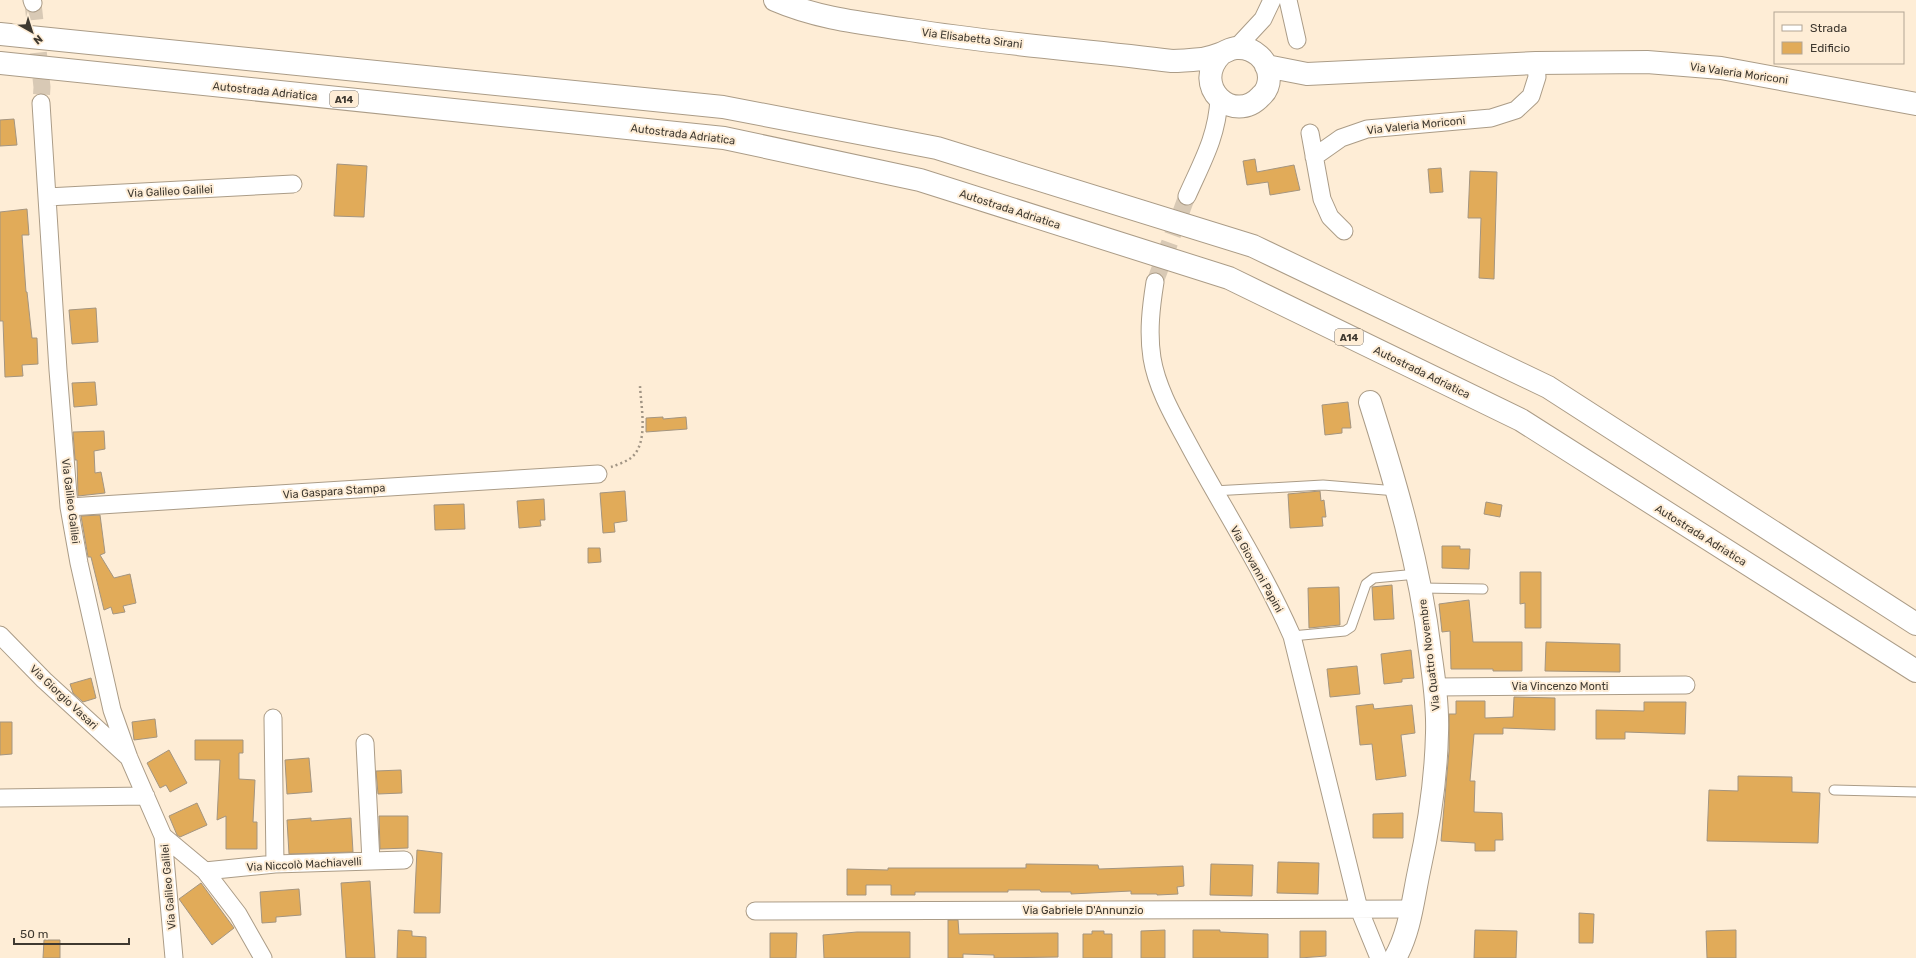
<svg xmlns="http://www.w3.org/2000/svg" width="1916" height="958" viewBox="0 0 1916 958" font-family="Rubik,sans-serif">
<style>
.building{fill:#e1ab59;stroke:#a49580}
.lines{fill:none;stroke-linecap:round;stroke-linejoin:round}
.street-tunnel{stroke:#d8c9b5;stroke-width:17;stroke-dasharray:17 8;stroke-linecap:butt}
.lane-casing{stroke:#ab9c87;stroke-width:11}
.street-casing{stroke:#ab9c87;stroke-width:19}
.secondary-casing{stroke:#ab9c87;stroke-width:24}
.highway-casing{stroke:#ab9c87;stroke-width:24}
.path{stroke:#a19585;stroke-width:2.5;stroke-dasharray:2 3;stroke-linecap:butt}
.lane{stroke:#fff;stroke-width:9}
.street{stroke:#fff;stroke-width:17}
.secondary{stroke:#fff;stroke-width:22}
.highway{stroke:#fff;stroke-width:22}
.labels{text-anchor:middle;stroke-width:4;stroke-linejoin:round;paint-order:stroke}
.shield{fill:#feedd6;stroke:#786f62;stroke-width:1}
.shield-label{font-size:10px;font-weight:bold;fill:#3f3930}
.street-label{font-size:11px;fill:#3f3930;stroke:#feedd6}
</style>
<rect width="100%" height="100%" fill="#feedd6"/>
<path class="building" d="M14,119L17,145L0,146V120Z
M1255,159L1257,172L1294,165L1300,190L1270,195L1268,182L1247,185L1243,161Z
M337,164L367,166L364,217L334,216Z
M1441,168L1443,192L1430,193L1428,169Z
M1470,171L1497,172L1494,279L1479,278L1481,218H1468Z
M27,209L29,235H22L26,292H27L32,338H37L38,364L22,365L23,376L5,377L3,321H0V212Z
M96,308L98,342L72,344L69,310Z
M95,382L97,405L74,407L72,383Z
M1348,402L1351,428H1342V433L1325,435L1322,405Z
M663,417V419L686,417L687,429L646,432V418Z
M104,431L105,449L94,451L95,473L101,472L105,493L78,496L77,460H75L73,432Z
M625,491L627,521L614,523L615,532L603,533L600,493Z
M1320,491L1321,501L1324,500L1326,517H1322L1323,526L1290,528L1288,494Z
M544,499L545,520H540L541,526L519,528L517,501Z
M1486,502L1502,505L1500,517L1484,514Z
M464,504L465,529L435,530L434,505Z
M100,515L105,553L100,555L114,578L130,574L136,603L123,606L125,612L113,614L111,607L104,610L91,557H88L81,516Z
M1442,546H1460V549H1470L1469,569L1442,568Z
M588,548H600L601,562L588,563Z
M1520,572H1541V628H1525V603L1520,604Z
M1392,585L1394,619L1374,620L1372,587Z
M1339,587L1340,625L1309,628L1308,588Z
M1469,600L1473,642H1522V671H1493V669H1451L1450,631L1442,632L1439,604Z
M1546,642L1620,644V672L1545,671Z
M1411,650L1414,678L1402,679V682L1384,684L1381,654Z
M1357,666L1360,694L1330,697L1327,669Z
M91,678L96,698L83,702L73,693L70,684Z
M1514,697L1555,698V730L1503,728V734H1474L1470,781H1475L1474,812L1502,813L1503,840H1495V851H1475V843L1441,841L1449,751V714H1456V701H1485V718L1513,717Z
M1644,702H1686L1685,734L1625,732V739H1596V710L1644,711Z
M1373,704L1374,709L1412,705L1415,733L1401,735L1406,776L1376,780L1372,744L1360,745L1356,706Z
M155,719L157,737L134,740L132,722Z
M0,722H12V754L0,755Z
M195,740H243V753H239V779L255,780L253,822H257V849H226V816L217,820L220,760H195Z
M169,750L187,783L170,792L166,785L160,788L147,763Z
M309,758L312,792L287,794L285,760Z
M401,770L402,793L378,794L376,771Z
M1738,776L1792,777V792L1820,793L1818,843L1707,841L1709,790L1738,791Z
M197,803L207,825L180,837L177,835L169,816Z
M1403,813V838H1373V814Z
M379,816H408V848L380,849Z
M311,818V821L351,818L353,852L289,854L287,820Z
M417,850L442,853L440,913H414Z
M1278,862L1319,863L1318,894L1277,893Z
M1026,864L1098,865L1099,869L1183,866L1184,886L1177,887L1178,894L1157,895V894H1131V891L1071,894V892H1041L1040,890H1008V892H915V895H891V885H866V895H847V869L888,870V868H1026Z
M1211,864L1253,865L1252,896L1210,895Z
M370,881L375,958H346L341,883Z
M201,883L234,928L212,945L179,899Z
M299,889L301,915L276,917V922L262,923L260,892Z
M1579,913L1594,914L1593,943H1579Z
M948,920H958L959,934L1058,933V957L994,958V955L963,954V958H948Z
M398,930L412,931V936L426,937V958H397Z
M1165,930V958H1141V931Z
M1193,930H1220V932L1268,934V958H1193Z
M1475,930L1517,931L1516,958H1474Z
M1736,930V958H1707L1706,931Z
M1092,931H1104V934H1112V958H1083V934H1092Z
M1300,931H1326V956L1300,958Z
M857,932H910V958H824L823,935Z
M770,933H797L796,958H770Z
M44,940H60V958H43Z"/>
<g class="lines">
<path class="street-tunnel" d="M33,3L42,87L41,103
M1155,282L1187,196"/>
<defs>
<path id="lane" d="M1213,491L1323,485L1397,491
M1421,588L1483,589
M1292,636L1345,631L1351,627L1366,584L1374,578L1417,574
M1834,790L1916,792"/>
<path id="street" d="M32,0L33,3
M1288,0L1297,40
M1236,48L1263,19L1272,0
M41,103L58,370L69,507L79,563L112,710L129,758L163,836L174,958
M1310,133L1322,199L1330,217L1344,231
M1314,157L1341,138L1367,129L1491,118L1516,110L1531,96L1537,77L1536,63
M1187,196C1202,162 1217,137 1219,99
M47,197L293,184
M1155,282C1151,307 1148,332 1152,358C1157,389 1175,419 1190,447C1224,510 1263,570 1292,636L1359,909L1379,958
M69,507L598,474
M0,635L44,680L127,756
M1435,687L1686,685
M273,718L275,864
M365,743L371,861
M0,798L146,796
M163,836L205,871L238,914L263,958
M205,871L275,864L404,860
M755,911L1411,909"/>
<path id="secondary" d="M775,0C819,19 863,23 910,30C997,44 1085,50 1172,61C1182,61 1192,60 1202,59C1208,58 1215,56 1220,54C1226,52 1230,48 1237,48C1254,47 1268,60 1269,77C1269,85 1267,91 1261,96C1234,126 1190,86 1221,54
M1266,66L1307,74L1536,63L1647,62L1721,68L1916,104
M1370,402C1396,484 1420,566 1430,651C1434,678 1438,706 1437,733C1436,779 1429,826 1419,871C1413,899 1410,932 1395,958"/>
<path id="highway" d="M0,34L723,107L937,148L1253,246L1548,387L1916,624
M0,63L724,138L920,180L1229,278L1521,420L1916,671"/>
</defs>
<use href="#lane" class="lane-casing"/>
<use href="#street" class="street-casing"/>
<use href="#secondary" class="secondary-casing"/>
<use href="#highway" class="highway-casing"/>
<path class="path" d="M611,467C617,465 625,462 631,458C649,443 641,408 640,386"/>
<use href="#lane" class="lane"/>
<use href="#street" class="street"/>
<use href="#secondary" class="secondary"/>
<use href="#highway" class="highway"/>
</g>
<g class="labels">
<g class="shield">
<rect x="330" y="91" width="28" height="16" rx="3"/>
<rect x="1335" y="329" width="28" height="16" rx="3"/>
</g>
<g class="shield-label">
<text x="344" y="103">A14</text>
<text x="1349" y="341">A14</text>
</g>
<g class="street-label">
<text transform="translate(972 38) rotate(7)" y="4">Via Elisabetta Sirani</text>
<text transform="translate(1739 73) rotate(8)" y="4">Via Valeria Moriconi</text>
<text transform="translate(265 91) rotate(6)" y="4">Autostrada Adriatica</text>
<text transform="translate(1416 125) rotate(-6)" y="4">Via Valeria Moriconi</text>
<text transform="translate(683 134) rotate(7)" y="4">Autostrada Adriatica</text>
<text transform="translate(170 191) rotate(-3)" y="4">Via Galileo Galilei</text>
<text transform="translate(1010 209) rotate(18)" y="4">Autostrada Adriatica</text>
<text transform="translate(1422 372) rotate(26)" y="4">Autostrada Adriatica</text>
<text transform="translate(334 491) rotate(-4)" y="4">Via Gaspara Stampa</text>
<text transform="translate(71 501) rotate(83)" y="4">Via Galileo Galilei</text>
<text transform="translate(1701 535) rotate(32)" y="4">Autostrada Adriatica</text>
<text transform="translate(1257 569) rotate(61)" y="4">Via Giovanni Papini</text>
<text transform="translate(1429 655) rotate(-97)" y="4">Via Quattro Novembre</text>
<text x="1560" y="690">Via Vincenzo Monti</text>
<text transform="translate(64 697) rotate(43)" y="4">Via Giorgio Vasari</text>
<text transform="translate(304 864) rotate(-3)" y="4">Via Niccolò Machiavelli</text>
<text transform="translate(168 887) rotate(-95)" y="4">Via Galileo Galilei</text>
<text x="1083" y="914">Via Gabriele D'Annunzio</text>
</g>
</g>
<rect x="1774" y="12" width="130" height="52" fill="#feedd6" stroke="#b2a594"/>
<rect x="1782" y="25" width="20" height="6" fill="#ffffff" stroke="#b2a594"/>
<text x="1810" y="32" font-size="12" fill="#3f3930">Strada</text>
<rect x="1782" y="42" width="20" height="12" fill="#e1ab59" stroke="#b2a594"/>
<text x="1810" y="52" font-size="12" fill="#3f3930">Edificio</text>
<g transform="translate(32 32) rotate(141)" stroke="#feedd6" stroke-width="3" paint-order="stroke">
<path d="M0-3L7 15L0 10L-7 15Z" fill="#3f3930"/>
<text y="-6" font-size="11" font-weight="bold" text-anchor="middle" fill="#3f3930">N</text>
</g>
<path d="M14 938v6h115v-6" fill="none" stroke="#3f3930" stroke-width="2"/>
<text x="20" y="938" font-size="12" fill="#3f3930" stroke="#feedd6" stroke-width="3" paint-order="stroke">50 m</text>
</svg>
